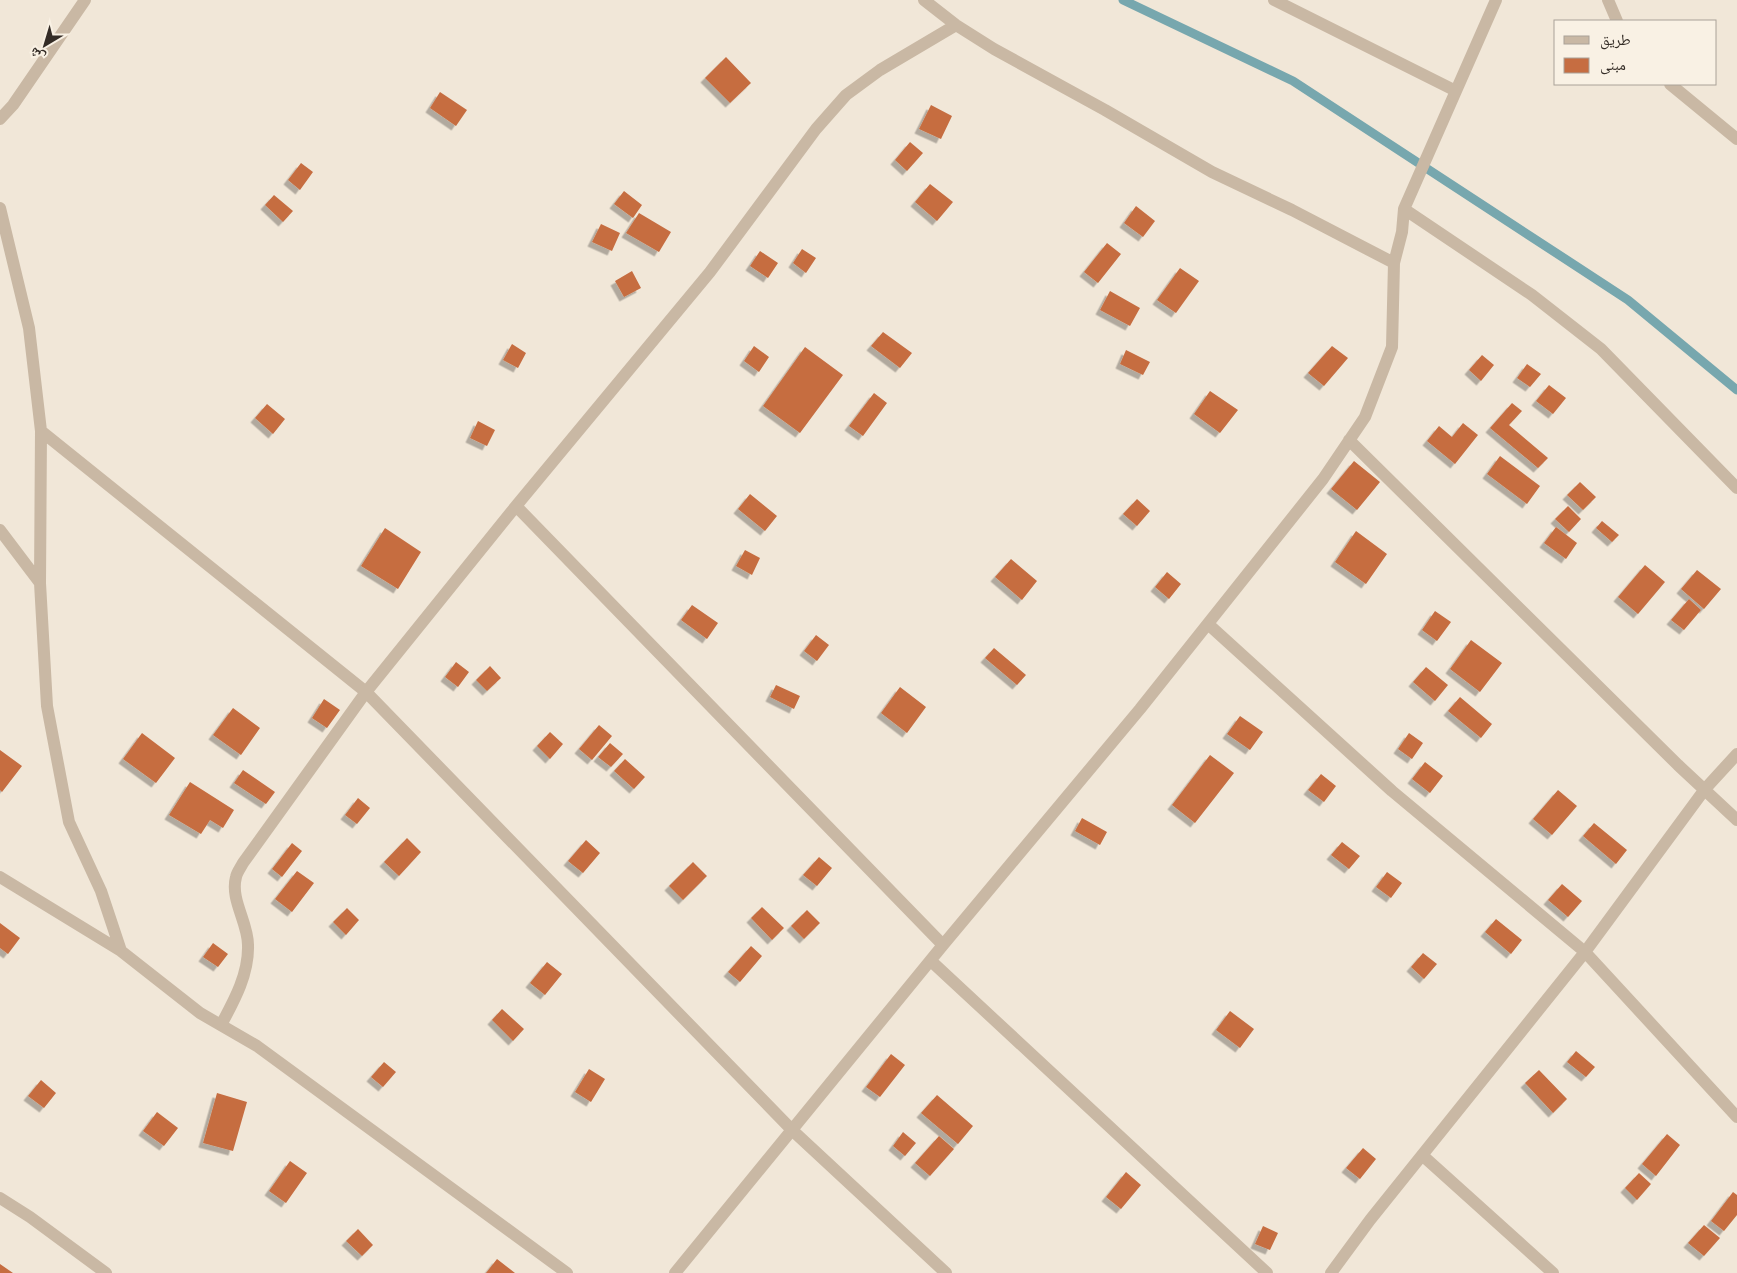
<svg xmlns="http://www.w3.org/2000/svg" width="1737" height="1273" viewBox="0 0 1737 1273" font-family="Karla,'Noto Naskh Arabic',sans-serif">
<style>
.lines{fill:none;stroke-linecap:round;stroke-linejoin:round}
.stream{stroke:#77a7ae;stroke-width:9}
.building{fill:#c66d41;filter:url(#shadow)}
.street{stroke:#c9b8a4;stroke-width:12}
</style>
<defs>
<filter id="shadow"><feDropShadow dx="-4.5" dy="4.5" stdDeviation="0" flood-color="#0004"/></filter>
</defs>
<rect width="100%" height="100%" fill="#f1e7d8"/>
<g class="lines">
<path class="stream" d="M1123,0L1293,81L1628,300L1737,390"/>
</g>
<path class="building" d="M726,57L751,83L730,103L705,78Z
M440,92L467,110L456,126L430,108Z
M931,105L952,116L941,139L919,129Z
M910,142L923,153L907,171L895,160Z
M301,163L313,172L300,190L288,180Z
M930,184L953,202L937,221L915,202Z
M624,191L642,205L633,218L614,204Z
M274,195L293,211L283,222L265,205Z
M1136,206L1155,221L1143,237L1124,223Z
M639,213L671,232L659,252L626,233Z
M601,224L620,233L612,251L592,242Z
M1107,243L1121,254L1098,283L1084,272Z
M802,249L816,258L806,273L793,263Z
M760,251L778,263L768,278L750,266Z
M1180,268L1199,281L1176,313L1157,300Z
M632,271L641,288L624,297L615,281Z
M1110,291L1140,308L1130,326L1100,310Z
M883,332L912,353L900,368L871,346Z
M512,344L526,353L518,368L503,360Z
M754,346L769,357L759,372L744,361Z
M1332,346L1348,358L1324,386L1308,373Z
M805,347L843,375L800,433L763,406Z
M1126,350L1150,362L1143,375L1120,364Z
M1482,355L1494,365L1481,381L1469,370Z
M1527,364L1541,374L1530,387L1517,378Z
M1549,385L1566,398L1553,414L1536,401Z
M1210,391L1238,410L1220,433L1194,414Z
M874,393L887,403L863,436L849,426Z
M1512,403L1522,411L1509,425L1548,458L1538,468L1490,428Z
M267,404L285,419L273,434L255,418Z
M478,421L495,430L487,446L470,438Z
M1463,423L1478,435L1455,464L1427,441L1439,426L1452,437Z
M1500,456L1540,486L1527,504L1487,474Z
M1354,461L1380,482L1357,510L1331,489Z
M1580,482L1596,497L1583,510L1567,495Z
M750,494L777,516L765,531L738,509Z
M1137,499L1150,511L1137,526L1123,514Z
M1568,506L1581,519L1569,532L1555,519Z
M1602,521L1619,535L1612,542L1596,528Z
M1556,527L1577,543L1566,559L1544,543Z
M385,528L421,552L398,589L361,566Z
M1356,531L1387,554L1366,584L1335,562Z
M745,550L760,558L752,575L736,566Z
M1011,559L1037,581L1022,600L995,577Z
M1645,565L1665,582L1638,614L1618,597Z
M1697,570L1721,589L1704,609L1681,589Z
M1167,572L1181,584L1169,599L1155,587Z
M1689,599L1701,610L1684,630L1671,620Z
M692,605L718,623L707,639L681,620Z
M1435,611L1451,622L1437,641L1422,630Z
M816,635L829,645L817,661L804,651Z
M1471,640L1502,663L1480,692L1450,669Z
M994,648L1026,675L1017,685L985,658Z
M456,662L469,672L458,687L445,677Z
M490,666L501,678L487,691L476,680Z
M1426,667L1448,685L1435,701L1413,682Z
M776,685L800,696L794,709L770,697Z
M900,687L926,707L907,733L881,713Z
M1460,697L1492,724L1481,738L1448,711Z
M324,699L340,710L327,728L312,718Z
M233,708L260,728L241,755L213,735Z
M1240,716L1263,732L1250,750L1227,734Z
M599,725L612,736L592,760L579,749Z
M550,732L563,744L550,759L537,746Z
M142,733L175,758L156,783L123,759Z
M1409,733L1423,743L1412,759L1398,749Z
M610,743L623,754L611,767L598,757Z
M0,750L22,766L2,792L0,790Z
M1210,755L1234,773L1195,823L1172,805Z
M625,759L645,777L634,789L614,771Z
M1425,762L1443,776L1430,793L1412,779Z
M243,770L275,792L266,804L234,783Z
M1321,774L1336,786L1324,802L1308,790Z
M190,782L234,810L223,828L210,820L201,834L169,815Z
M1558,790L1577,806L1552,835L1533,819Z
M358,798L370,808L357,824L345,815Z
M1082,818L1107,832L1100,845L1075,831Z
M1594,823L1627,850L1616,864L1583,836Z
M407,838L421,852L399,876L384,862Z
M586,840L600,853L583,873L568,861Z
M1342,842L1360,856L1349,869L1331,855Z
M292,843L302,851L282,877L272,869Z
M819,857L832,868L817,886L803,875Z
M693,862L707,876L683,900L669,886Z
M297,871L314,883L292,912L275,899Z
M1387,872L1402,883L1391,898L1376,887Z
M1562,884L1582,901L1568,917L1548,900Z
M762,907L784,928L772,940L751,918Z
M347,908L359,920L346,935L333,922Z
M807,910L820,923L804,939L791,926Z
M1496,919L1522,940L1511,954L1485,932Z
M0,923L20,938L8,954L0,948Z
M213,943L228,954L218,967L203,957Z
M751,946L762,956L740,982L728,972Z
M1423,953L1437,964L1424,979L1411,967Z
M547,962L562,974L545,995L530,983Z
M502,1009L524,1029L513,1041L492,1020Z
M1230,1011L1254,1029L1240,1048L1216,1030Z
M1576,1051L1595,1067L1586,1077L1567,1062Z
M891,1054L905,1065L880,1097L866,1087Z
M384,1062L396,1072L383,1087L371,1077Z
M589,1069L605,1079L591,1102L575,1092Z
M1539,1070L1567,1099L1553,1113L1525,1083Z
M41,1080L56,1093L44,1108L28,1096Z
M217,1093L247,1102L233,1151L203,1143Z
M937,1095L973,1126L958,1144L921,1113Z
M157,1112L178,1128L164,1146L143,1131Z
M903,1132L916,1143L905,1156L893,1146Z
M1667,1134L1680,1145L1656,1176L1642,1164Z
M939,1136L954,1149L930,1176L915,1163Z
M1363,1148L1376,1159L1360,1179L1346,1168Z
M290,1161L307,1173L286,1203L269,1191Z
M1126,1172L1141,1185L1121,1209L1106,1197Z
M1639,1173L1651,1184L1637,1200L1625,1188Z
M1733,1192L1737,1195V1215L1724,1231L1711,1221Z
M1704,1225L1720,1238L1704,1256L1688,1243Z
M1263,1226L1278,1233L1270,1250L1255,1244Z
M358,1229L373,1245L362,1256L346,1241Z
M497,1259L515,1273H486Z
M0,1264L13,1273H0Z"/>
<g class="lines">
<path class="street" d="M924,0L956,25L994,49L1105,110L1212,172L1292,210L1394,263
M1274,0L1456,91
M1608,0L1617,21
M1670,84L1737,139
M0,119L13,105L85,0
M0,208L29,328L41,431L40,583L47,706L69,822L101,891L121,951
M1404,209L1532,295L1601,349L1737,488
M41,431L366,692L792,1130L946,1273
M1349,440L1678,765L1737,820
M516,506L943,945
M0,530L40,583
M1208,624L1392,791L1585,952L1737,1117
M0,877L121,951L200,1013L257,1046L567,1273
M931,961L1267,1273
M221,1025C234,1001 249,974 248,945C248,922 230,900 236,877C237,872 241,867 243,863L366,692L516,506L710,272L816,129L846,95L880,70L956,25
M1422,1155L1553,1273
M0,1198L30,1217L106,1273
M675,1273L943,945L1140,709L1323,479L1365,417L1392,347L1394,263L1402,232L1404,209L1496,0
M1331,1273L1370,1220L1585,952L1705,789L1737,754"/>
</g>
<rect x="1554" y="20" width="162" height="65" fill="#f9f1e4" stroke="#aaa298"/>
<rect x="1564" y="36" width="25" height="8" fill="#c9b8a4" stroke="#aaa298"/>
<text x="1600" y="45" font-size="15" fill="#342c26">طريق</text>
<rect x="1564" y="58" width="25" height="15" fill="#c66d41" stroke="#aaa298"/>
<text x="1600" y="70" font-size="15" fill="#342c26">مبنى</text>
<g transform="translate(45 45) rotate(218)" stroke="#f9f1e4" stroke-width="4" paint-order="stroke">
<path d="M0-4L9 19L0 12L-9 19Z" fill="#342c26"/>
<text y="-8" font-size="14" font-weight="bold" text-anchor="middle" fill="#342c26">ش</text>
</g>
</svg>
